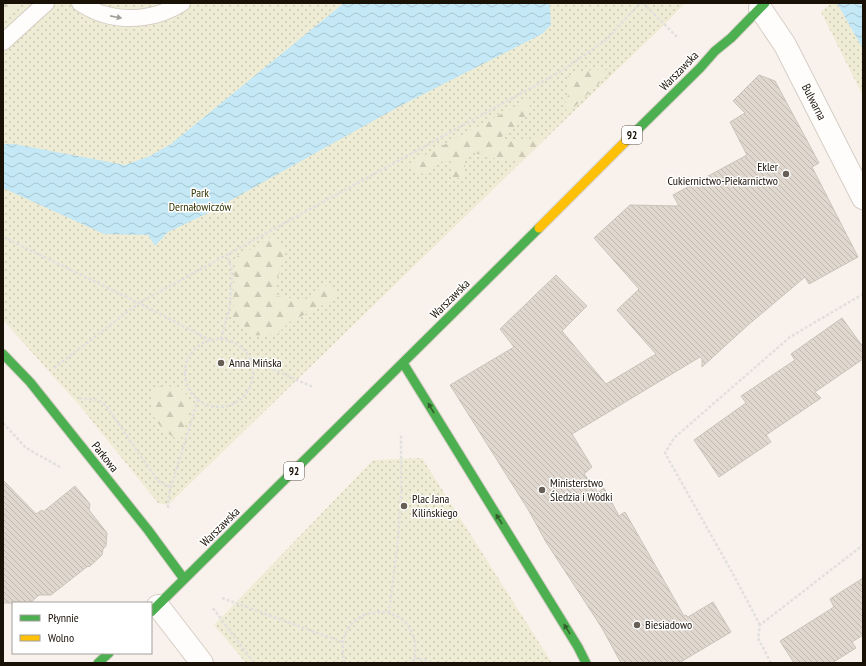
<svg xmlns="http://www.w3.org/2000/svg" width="866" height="666" viewBox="0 0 866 666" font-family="'PT Sans Narrow',sans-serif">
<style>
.grass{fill:url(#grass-dots)}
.forest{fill:url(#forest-firs)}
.water{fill:url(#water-waves)}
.building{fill:url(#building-back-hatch);stroke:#cbc3bb}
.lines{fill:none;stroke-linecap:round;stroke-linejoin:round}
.lane-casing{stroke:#d6cec5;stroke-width:18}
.street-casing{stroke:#d6cec5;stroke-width:24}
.fast-casing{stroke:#d6cec5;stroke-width:11}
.slow-casing{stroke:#d6cec5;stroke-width:11}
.path{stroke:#e2e0de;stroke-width:2.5;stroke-dasharray:3 2;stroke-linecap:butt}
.lane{stroke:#fefdfc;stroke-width:16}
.street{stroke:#fefdfc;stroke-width:22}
.fast{stroke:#4caf50;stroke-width:9}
.slow{stroke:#ffc107;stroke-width:9}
.oneway{fill:#a29e9a}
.oneway2{fill:#32602b}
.poi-dot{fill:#675f56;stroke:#fff;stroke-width:1.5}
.labels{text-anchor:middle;stroke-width:3;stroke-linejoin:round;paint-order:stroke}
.shield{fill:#fff;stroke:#5e5851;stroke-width:1}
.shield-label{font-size:11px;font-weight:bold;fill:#191006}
.street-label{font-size:12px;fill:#191006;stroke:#fff}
.poi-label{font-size:12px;fill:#191006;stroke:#fff;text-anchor:start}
.park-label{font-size:12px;fill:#353605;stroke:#fff}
</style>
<defs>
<pattern id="grass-dots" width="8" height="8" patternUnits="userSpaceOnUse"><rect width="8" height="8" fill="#eeecd4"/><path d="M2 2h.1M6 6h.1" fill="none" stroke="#ccc9b4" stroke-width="1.8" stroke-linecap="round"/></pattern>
<pattern id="forest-firs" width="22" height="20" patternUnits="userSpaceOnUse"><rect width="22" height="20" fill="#eeecd4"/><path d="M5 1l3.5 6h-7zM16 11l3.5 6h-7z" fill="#ccc9b4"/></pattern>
<pattern id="water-waves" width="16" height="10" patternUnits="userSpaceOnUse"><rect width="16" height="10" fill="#c4e8f5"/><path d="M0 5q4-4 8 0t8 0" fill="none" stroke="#a8c6d1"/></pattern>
<pattern id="building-back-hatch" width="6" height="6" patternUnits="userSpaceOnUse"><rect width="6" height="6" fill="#e0d8cf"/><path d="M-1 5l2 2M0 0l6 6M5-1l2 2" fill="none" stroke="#c0b8b0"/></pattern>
</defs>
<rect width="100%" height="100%" fill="#f9f2ec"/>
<path class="grass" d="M3,3H685L665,24L543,141L168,505L158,503L80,406L3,320Z
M831,3H837L863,49V96L821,12Z
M422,458L552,663H246L214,625L373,460Z"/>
<path class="forest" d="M3,3H19L16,9L3,22Z
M603,69L611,72L568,113L564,106C569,95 570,89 567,77L577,72Z
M527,100L532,108L518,124L499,139L523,141L540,137L543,141L525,159H497L471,152L465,158V175L453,180V161L437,162L426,175L405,166Z
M275,235L286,251L276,283L275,296L304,300L330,283L337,294L325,304L288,323L278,334L248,336L244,325L233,317L235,258Z
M168,386L183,390L192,403L180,442C166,432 151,422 151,403C151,398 153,392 155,387Z"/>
<path class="water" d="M344,3H549L550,7L551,25L542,34L400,106L208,213L168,232L155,246L148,235L104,234L3,188V144H14L125,165L150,156L171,144Z
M837,3H863V49Z"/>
<path class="building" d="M759,75L775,81L819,163L812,167L858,257L809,284L805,277L748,325L702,367V359L700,357L572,434L592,467L584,474L598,492L604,488L619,516L625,512L684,616L686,615L688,617L713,602L731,632L679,663H621L602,628L546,542L529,511L450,385L514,347L500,329L556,275L587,306L562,331L606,384L656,354L617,310L639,289L594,238L630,205L679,206L673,195L747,155L730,122L745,113L733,101Z
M842,318L863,347V359L815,392L821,398L766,435L771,442L719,477L694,440L746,403L741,396L795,360L791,354Z
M3,480L36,514L42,510L43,512L75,486L90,504L89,510L107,533L106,546L103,549L102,555L89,567L88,566L51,595H39L30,603H3Z
M863,578V635L852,642L856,648L832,663H794L780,641L834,607L830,599Z"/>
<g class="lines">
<defs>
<path id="lane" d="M80,3C87,7 95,12 103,14C129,22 159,18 182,3
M3,42L46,3"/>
<path id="street" d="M760,8L785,45L863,198
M158,606L202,663"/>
<path id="fast" d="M625,142L700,68L715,51L731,38L765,3
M3,354L30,382L148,530L184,579
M403,363L578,647L586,663
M151,612L539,228
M98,663L109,653"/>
<path id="slow" d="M539,228L625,142"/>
</defs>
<use href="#lane" class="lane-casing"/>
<use href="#street" class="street-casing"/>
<use href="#fast" class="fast-casing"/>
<use href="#slow" class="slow-casing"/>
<path class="path" d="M643,3L677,37
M3,237L139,303L560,72L606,40L640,3
M221,339L230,306L232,270L227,255
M185 373a34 34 0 1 1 68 0a34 34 0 1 1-68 0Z
M250,359L313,387
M54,368L139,303L210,340
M79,398C90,399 99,398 107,407L158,481L171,487
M3,423L26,448L60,467
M168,508V500L171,487L198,400
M222,598L342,642
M213,608L254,663
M389,613L397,550L401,499V435
M760,625L733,574L665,453L674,438L790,337L863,294
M414,658L435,663
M345,663C329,608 403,594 414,639C416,647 416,655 412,663
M771,663L758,638L760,625L863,545"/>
<use href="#lane" class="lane"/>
<use href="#street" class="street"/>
<use href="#fast" class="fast"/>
<use href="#slow" class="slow"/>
</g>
<defs><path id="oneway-solid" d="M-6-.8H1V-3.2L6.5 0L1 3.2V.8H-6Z"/></defs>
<use class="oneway" href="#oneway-solid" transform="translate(116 17) rotate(11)"/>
<g class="oneway2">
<use href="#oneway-solid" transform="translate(431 408) rotate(-120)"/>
<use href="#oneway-solid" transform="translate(499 519) rotate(-122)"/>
<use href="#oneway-solid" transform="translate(567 629) rotate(-122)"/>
</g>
<g class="poi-dot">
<circle cx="786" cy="174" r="4"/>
<circle cx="221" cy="363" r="4"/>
<circle cx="542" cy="490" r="4"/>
<circle cx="404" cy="506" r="4"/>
<circle cx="637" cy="625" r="4"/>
</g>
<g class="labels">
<g class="shield">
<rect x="622" y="126" width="20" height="18" rx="3"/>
<rect x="284" y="462" width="20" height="18" rx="3"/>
</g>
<g class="shield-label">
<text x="632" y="139">92</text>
<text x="294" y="475">92</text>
</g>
<g class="street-label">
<text transform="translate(679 71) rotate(-46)" y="4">Warszawska</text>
<text transform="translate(814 102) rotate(63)" y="4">Bulwarna</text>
<text transform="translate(450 299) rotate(-45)" y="4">Warszawska</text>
<text transform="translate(105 457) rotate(51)" y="4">Parkowa</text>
<text transform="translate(220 527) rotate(-45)" y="4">Warszawska</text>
</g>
<g class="poi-label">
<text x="778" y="171" text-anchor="end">Ekler<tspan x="778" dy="14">Cukiernictwo-Piekarnictwo</tspan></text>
<text x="229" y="367">Anna Mińska</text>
<text x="550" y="487">Ministerstwo<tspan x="550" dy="14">Śledzia i Wódki</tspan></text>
<text x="412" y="503">Plac Jana<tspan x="412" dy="14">Kilińskiego</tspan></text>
<text x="645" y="629">Biesiadowo</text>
</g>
<g class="park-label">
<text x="200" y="197">Park<tspan x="200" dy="14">Dernałowiczów</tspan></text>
</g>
</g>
<rect width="866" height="666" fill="none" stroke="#191006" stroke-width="8"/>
<rect x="12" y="602" width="140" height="52" fill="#ffffff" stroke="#a39f9b"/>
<rect x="20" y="615" width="20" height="6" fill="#4caf50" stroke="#a39f9b"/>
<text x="48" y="622" font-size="12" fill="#191006">Płynnie</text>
<rect x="20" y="635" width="20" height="6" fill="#ffc107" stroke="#a39f9b"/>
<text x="48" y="642" font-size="12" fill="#191006">Wolno</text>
</svg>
